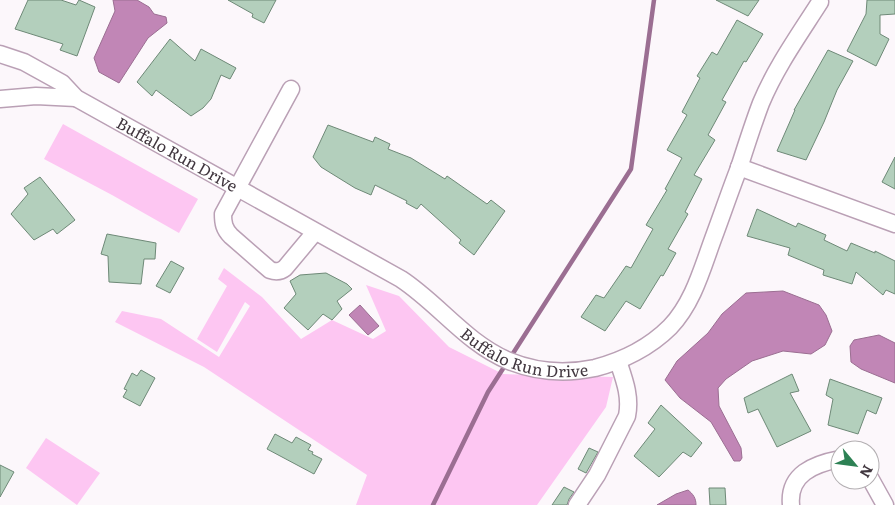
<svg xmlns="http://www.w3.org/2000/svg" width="895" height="505" viewBox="0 0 895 505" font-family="Literata,serif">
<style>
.green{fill:#fdc6f2}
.water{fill:#c186b6;stroke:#9b6e92}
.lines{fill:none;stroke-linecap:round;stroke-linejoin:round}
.stream{stroke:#9b6e92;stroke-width:4.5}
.building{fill:#b3cfbc;stroke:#6e8977}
.street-casing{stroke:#baa0b5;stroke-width:19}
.street{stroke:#fff;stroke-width:16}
.labels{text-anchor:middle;stroke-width:4.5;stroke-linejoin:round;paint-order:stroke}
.street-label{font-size:16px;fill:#41373f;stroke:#fff}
</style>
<rect width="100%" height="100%" fill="#fcf7fb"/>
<path class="green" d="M63,124L198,199L179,233L112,195L44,159Z
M224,268L262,297L301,339L332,320L373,339L386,331L366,285L399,296L449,347L503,374L613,377L606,407L537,505H356L367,475L204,367L115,322L122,311L161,319L219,357L250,306L245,302L217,352L197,339L227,286L218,279Z
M46,438L100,473L77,505L26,468Z"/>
<path class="water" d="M113,0H137L149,7L154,14L166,17L167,23L148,38L119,83L99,72L94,58L115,11Z
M783,291L819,305L826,315L832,331L825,345L811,354L783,351L752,361L726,379L718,388L719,406L741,448L742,458L740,461H734L711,422L680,398L665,380L677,361L708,333L722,314L746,293Z
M360,305L379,326L368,335L349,315Z
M879,335L895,343V383L861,369L851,362L850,346L854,340Z
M688,490C693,494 696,498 696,505H657L676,494Z"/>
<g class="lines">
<path class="stream" d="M510,358L631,169L654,0
M433,505L488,392L506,364"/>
</g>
<path class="building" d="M28,0H61L76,5L79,0L95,7L77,56L60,50L63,44L15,29Z
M228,0H276L264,23L252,17L253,14Z
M716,0H759L748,16Z
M867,0H895V14L880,15V34L889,39L876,66L847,51L866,14Z
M737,20L763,34L746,62L744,61L722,100L726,102L708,135L715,140L694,175L702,179L685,212L688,214L668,249L676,253L663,276L661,275L640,309L626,301L605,331L581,317L596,295L604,298L626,266L631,268L653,229L646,225L667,190L665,189L682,158L667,150L687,115L682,112L700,78L697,76L712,52L717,55Z
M170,39L195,61L201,49L236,68L230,79L221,75L211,99L203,108L191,116L156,90L152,96L137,82Z
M828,50L853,61L837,90L824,122L806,160L777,151L795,110H794Z
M328,125L373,142L375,137L390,144L388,149L411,158L445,179L447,176L487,204L491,200L505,211L474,255L459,243L461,240L421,204L417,209L406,203L407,201L375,185L371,195L355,188L321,167L313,157Z
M895,157V189L882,182Z
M40,177L75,220L57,234L53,229L34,240L11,214L28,194L24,188Z
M757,209L796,227L798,223L826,235L824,240L847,251L851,243L875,253V251L895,261V294L886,290L883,295L856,272L852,284L823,275L824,270L788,255L790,248L747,236Z
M107,234L156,243L155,259H144L141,284L109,282L108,256L101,254Z
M171,261L184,268L170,293L156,286Z
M326,273L347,284L352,289L337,301L342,309L332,320L323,314L308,330L284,308L296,294L290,281L300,275Z
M141,370L155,378L140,406L123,397L127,390L124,389L132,373L137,376Z
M792,374L799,391L790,393L811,431L777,447L758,409L748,413L744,398Z
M830,379L882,398L876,414L867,410L858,434L828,425L833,399L826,395Z
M661,405L702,443L691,457L683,452L659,477L634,456L655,429L648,423Z
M275,434L292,443L296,437L311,445L308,450L313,452L312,454L322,459L314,474L267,449Z
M589,448L598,452L586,473L578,469Z
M0,465L14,472L0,497Z
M564,487L574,492L569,499L567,505H552Z
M709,488H725L726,505H710Z"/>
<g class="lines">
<defs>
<g id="street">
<path id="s1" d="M0,54L24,62L62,83L76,98L401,279C439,304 466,343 509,361C536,372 566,374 595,368C622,361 650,347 670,327C693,303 702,269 713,239C722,215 730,191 739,168C746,146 753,124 761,103C776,67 799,35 820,2"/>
<path d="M291,89L223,214C223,223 224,229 231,236L270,270C276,272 280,272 285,268L315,232"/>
<path d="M0,99L36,96L76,98"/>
<path d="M739,167L895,224"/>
<path d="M870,478L885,505"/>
<path d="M577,505L597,475L627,416C631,396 624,379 618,361"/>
<path d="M791,505C788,474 814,464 840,459"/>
</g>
</defs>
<use href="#street" class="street-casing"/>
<use href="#street" class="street"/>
</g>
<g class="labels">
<g class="street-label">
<text dy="6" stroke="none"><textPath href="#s1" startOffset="205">Buffalo Run Drive</textPath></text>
<text dy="6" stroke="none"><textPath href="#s1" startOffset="610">Buffalo Run Drive</textPath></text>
</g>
</g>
<g transform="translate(855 465) rotate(119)"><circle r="24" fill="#ffffff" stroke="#b3afb2"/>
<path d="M0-4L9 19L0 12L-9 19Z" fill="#2d8154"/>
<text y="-8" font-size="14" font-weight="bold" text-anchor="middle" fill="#41373f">N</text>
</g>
</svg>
